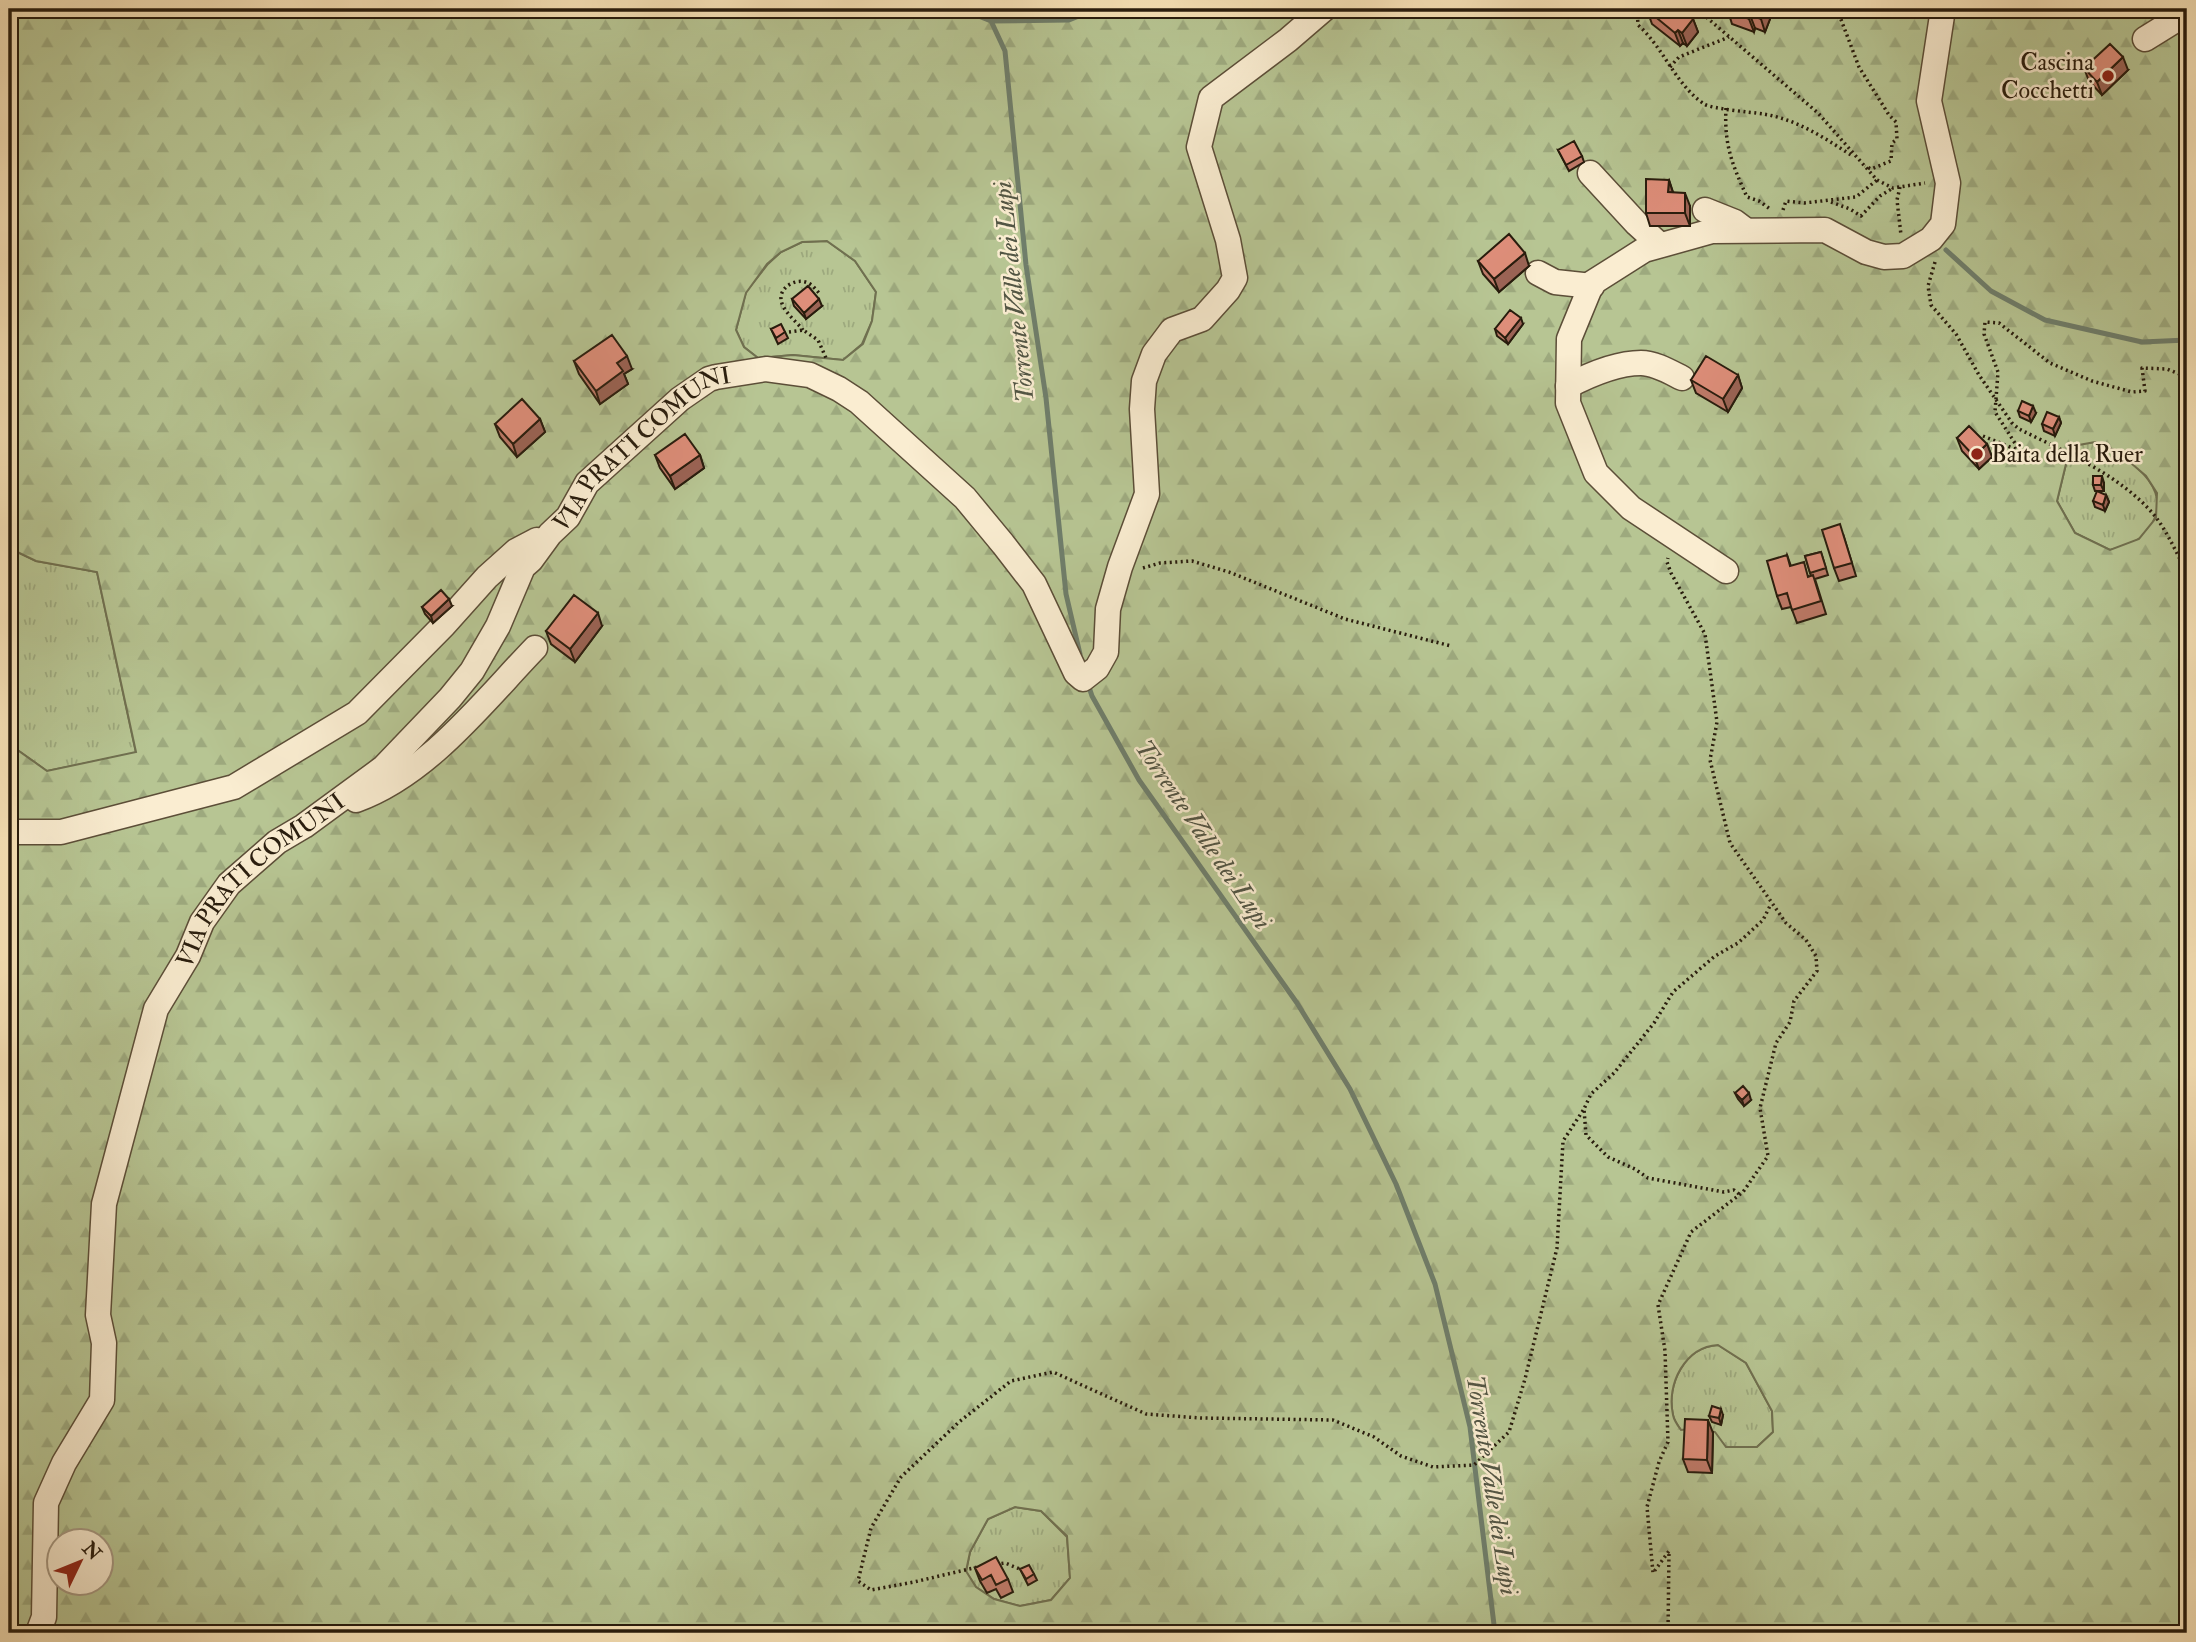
<svg xmlns="http://www.w3.org/2000/svg" width="2196" height="1642" viewBox="0 0 2196 1642" font-family="'IM FELL Double Pica',serif">
<style>
.grass{fill:url(#grass-tufts);stroke:#707050;stroke-width:2}
.forest{fill:url(#forest-firs);stroke:#707050;stroke-width:2;fill-rule:evenodd}
.lines{fill:none;stroke-linecap:round;stroke-linejoin:round}
.stream{stroke:#6f7e6b;stroke-width:5}
.minor-casing{stroke:#5c4e38;stroke-width:27}
.path{stroke:#281c0d;stroke-width:3.5;stroke-dasharray:2 3.5;stroke-linecap:butt}
.minor{stroke:#faedd1;stroke-width:24}
.wall{fill:#bf7a69;stroke:#281c0d;stroke-width:2}
.shaded-wall{fill:#9b6355;stroke:#281c0d;stroke-width:2}
.building{fill:#de8e7a;stroke:#281c0d;stroke-width:2}
.poi-dot{fill:#8f2418;stroke:#faedd1;stroke-width:2.5}
.labels{text-anchor:middle;stroke-width:5;stroke-linejoin:round;paint-order:stroke}
.poi-label{font-size:24px;fill:#281c0d;stroke:#faedd1;text-anchor:end}
.street-label{font-size:24px;fill:#281c0d;stroke:#faedd1}
.water-label{font-size:26px;font-style:italic;fill:#525544;stroke:#faedd1}
</style>
<defs>
<pattern id="grass-tufts" width="24" height="20" patternUnits="userSpaceOnUse" patternTransform="scale(1.75)"><rect width="24" height="20" fill="#b7c593"/><path d="M3 7l-1-3M5 7V3M7 7l1-3M15 17l-1-3M17 17v-4M19 17l1-3" fill="none" stroke="#9da97e"/></pattern>
<pattern id="forest-firs" width="22" height="20" patternUnits="userSpaceOnUse" patternTransform="scale(1.75)"><rect width="22" height="20" fill="#b7c593"/><path d="M5 1l3.5 6h-7zM16 11l3.5 6h-7z" fill="#9da97e"/></pattern>
</defs>
<rect width="100%" height="100%" fill="#f8e3b8"/>
<filter id="stains"><feTurbulence type="fractalNoise" baseFrequency=".00286" numOctaves="4"/><feColorMatrix values="0 0 0 0 .2 0 0 0 0 .09 0 0 0 0 .02 0 0 0 .5 -.17"/></filter>
<radialGradient id="worn" r=".72"><stop offset=".6" stop-color="#630" stop-opacity="0"/><stop offset="1" stop-color="#630" stop-opacity=".3"/></radialGradient>
<path class="grass" d="M827,241L855,261L876,292L872,321L862,344L843,360L793,355L758,358L744,347L736,330L746,292L768,264L781,252L802,242Z
M2095,442C2133,457 2185,497 2140,538C2133,544 2119,547 2110,550L2075,533L2057,501L2066,464L2079,444Z
M9,548L36,561L97,572L136,753L47,771L9,744Z
M1718,1345L1746,1363L1772,1411L1773,1432L1757,1447H1726C1711,1429 1703,1428 1681,1430C1678,1426 1674,1420 1673,1415C1666,1384 1685,1347 1718,1345Z
M1015,1507L1041,1511L1067,1537L1070,1578L1051,1600L1020,1606L994,1599L976,1587L966,1572L970,1552L988,1519Z"/>
<path class="forest" d="M9,9H2187V1633H9V744L47,771L136,752L97,572L36,561L9,548ZM827,241L855,261L876,292L872,321L863,344L843,360L793,355L758,358L744,347L736,330L746,293L767,264L781,252L802,242ZM2095,442L2117,451L2146,476L2157,493L2156,518L2139,539L2110,550L2075,533L2057,501L2066,464L2079,445ZM1718,1345L1746,1363L1772,1411L1773,1432L1757,1447H1726L1715,1432L1702,1428L1681,1430C1678,1426 1674,1420 1673,1415C1666,1384 1685,1347 1718,1345ZM1015,1507L1041,1511L1067,1536L1070,1578L1051,1600L1020,1606L994,1599L976,1587L966,1571L970,1552L988,1519ZM60,1540H102V1582H60Z"/>
<g class="lines">
<path class="stream" d="M961,9L991,21L1069,20L1096,9
M991,21L1005,51L1026,265L1046,398L1066,594L1080,654
M1946,250L1991,291L2045,320L2142,342L2187,340
M1088,684L1092,696L1139,780L1297,1003L1350,1089L1396,1184L1435,1284L1470,1427L1495,1633"/>
<defs>
<g id="minor">
<path d="M2145,39L2187,13"/>
<path d="M1590,173L1637,224L1660,245"/>
<path d="M1705,210L1735,222L1743,228"/>
<path d="M1538,273L1555,282L1592,286"/>
<path d="M1568,386C1589,375 1617,363 1641,363C1655,363 1670,372 1682,378"/>
<path d="M1726,571L1631,508L1596,473L1568,403L1569,339L1592,283L1644,250L1712,231L1825,230L1866,252L1884,257L1903,256L1931,239L1943,224L1948,183L1929,101L1943,9"/>
<path d="M356,800C428,774 483,702 535,648"/>
<path d="M9,832H61L234,787L357,713L444,625L487,577L516,551L537,540"/>
<path id="s1" d="M38,1633L44,1617L46,1503L64,1463L102,1400L104,1343L98,1315L104,1204L156,1009L188,956L202,922L229,884L277,842L304,826L383,768L450,698L472,671L498,626L523,567L531,560L550,534L568,517L587,483L680,399L709,379L716,377L766,369L810,375L839,389L859,402L965,498L1003,544L1034,584L1076,673L1083,679L1097,668L1106,652L1108,609L1120,567L1147,494L1142,409L1144,381L1154,354L1172,330L1202,319L1228,290L1235,278L1228,240L1199,147L1211,98L1288,40L1324,9"/>
</g>
</defs>
<use href="#minor" class="minor-casing"/>
<path class="path" d="M1637,9L1638,25C1664,48 1675,84 1704,104C1712,109 1751,112 1763,114C1796,119 1823,137 1851,155
M1699,9L1705,16L1818,113L1877,180L1893,188L1925,183
M1837,9L1859,67L1889,115L1896,122L1897,139L1892,143L1891,161L1871,169L1865,166
M1670,67L1679,57L1729,37
M1726,108C1724,145 1732,164 1747,197L1759,201L1770,209
M1900,187L1897,200L1901,235
M1831,202L1850,209L1861,216L1880,196L1893,188
M1783,210L1786,201L1804,203L1856,197L1877,180
M1935,262L1928,286L1931,305L1956,334L1979,375L2012,423L2019,429C2065,452 2121,475 2155,516C2168,533 2177,554 2187,573
M803,330C796,321 780,309 781,297C782,285 798,278 808,283C813,285 816,290 820,294
M789,332L803,330L818,340L826,358
M1983,436L2020,451L1995,412L1998,372L1984,334L1985,322L1999,323L2050,363L2092,381L2132,392L2145,391L2142,368L2167,369L2187,377
M1143,568L1160,563L1192,561L1229,572L1345,619L1451,646
M1739,1194L1734,1190L1724,1192L1648,1178L1635,1169L1608,1157L1586,1135L1584,1109L1591,1094L1614,1073L1654,1023L1673,992L1715,956L1738,943L1763,920L1771,904
M996,1564L1005,1563L1020,1569
M982,1566L914,1582L871,1590L858,1581L871,1528L901,1477L959,1422L1011,1381L1053,1372L1146,1414L1201,1418L1333,1420L1374,1437L1401,1456L1433,1467L1474,1465L1509,1432L1525,1379L1557,1248L1563,1141L1584,1109
M1668,1633L1669,1551L1653,1573L1647,1507L1659,1462L1668,1442L1665,1351L1658,1305L1691,1232L1743,1192L1768,1156L1760,1108L1776,1043L1790,1022L1794,1001L1817,971L1816,956L1806,940L1786,923L1730,843L1710,760L1717,722L1705,634L1671,573L1667,562L1668,558"/>
<use href="#minor" class="minor"/>
</g>
<path class="wall" d="M1728,9H1766L1770,19L1765,32L1755,28L1754,32L1732,24L1728,11Z
M1647,10L1693,19L1698,32L1687,46L1683,43L1680,46L1652,24Z
M2084,68L2128,70L2102,95L2089,81Z
M1558,150L1582,156L1584,162L1569,171Z
M1669,180L1673,192L1690,206V226H1650L1646,213Z
M1478,261L1529,266L1499,292L1483,274Z
M792,299L822,306L806,319L794,306Z
M1523,324L1508,344L1497,336L1495,329Z
M771,329L785,332L788,338L778,344Z
M574,361L632,369L624,374L628,384L600,404L579,374Z
M1738,375L1742,388L1728,412L1696,393L1691,380Z
M2018,411L2036,413L2031,422L2020,417Z
M2059,417L2061,423L2055,436L2044,431L2042,424Z
M540,419L545,432L517,457L500,437L495,424Z
M1957,438L1987,444L1992,457L1979,469L1962,451Z
M655,455H700L704,468L675,489L660,468Z
M2104,483V491H2095L2093,485Z
M2106,495L2109,502L2105,511L2095,507L2093,501Z
M1844,537L1856,576L1839,581L1834,568Z
M1821,552L1828,575L1815,579L1826,614L1797,623L1791,607L1782,609L1777,596L1787,555L1791,566L1809,577L1811,576L1805,556Z
M452,606L433,623L425,614L422,607Z
M602,626L575,662L551,644L546,631Z
M1735,1093L1751,1100L1744,1106L1738,1099Z
M1723,1415L1721,1425L1712,1422L1709,1416Z
M1713,1433L1712,1473L1688,1472L1683,1459Z
M975,1568L1008,1579L1013,1592L1001,1598L996,1589L987,1593L980,1581Z
M1020,1569L1034,1574L1037,1580L1028,1585Z"/>
<path class="shaded-wall" d="M1764,9H1766L1770,19L1765,32L1761,19Z
M1750,15L1755,28L1754,32L1749,19Z
M1693,19L1698,32L1687,46L1682,33Z
M1678,30L1683,43L1680,46L1675,33Z
M2123,57L2128,70L2102,95L2097,82Z
M1669,180L1673,193L1668,192Z
M1685,193L1690,206V226L1685,213Z
M1525,253L1529,266L1499,292L1494,279Z
M819,299L822,306L806,319L804,313Z
M1521,318L1523,324L1508,344L1505,338Z
M627,356L632,369L624,374L628,384L600,404L596,391L617,363Z
M1738,375L1742,388L1728,412L1723,399Z
M2033,406L2036,413L2031,422L2029,416Z
M2059,417L2061,423L2055,436L2053,429Z
M540,419L545,432L517,457L513,444Z
M1987,444L1992,457L1979,469L1974,456Z
M700,455L704,468L675,489L670,476Z
M2102,476L2104,483V491L2101,485Z
M2106,495L2109,502L2105,511L2103,505Z
M449,599L452,606L433,623L431,616Z
M598,613L602,626L575,662L570,649Z
M1749,1093L1751,1100L1744,1106L1742,1100Z
M1721,1409L1723,1415L1721,1425L1719,1418Z
M1708,1420L1713,1433L1712,1473L1707,1460Z"/>
<path class="building" d="M1649,9H1680L1693,19L1682,33L1678,30L1675,33L1647,10Z
M1728,9H1764L1761,19L1750,15L1749,19L1728,11Z
M2110,44L2123,57L2097,82L2084,68Z
M1574,141L1582,156L1566,165L1558,150Z
M1646,179L1669,180L1668,192L1685,193V213H1646Z
M1509,234L1525,253L1494,279L1478,261Z
M808,286L819,299L804,313L792,299Z
M1510,310L1521,318L1505,338L1495,329Z
M781,324L785,332L776,338L771,329Z
M612,335L627,356L617,363L623,371L596,391L574,361Z
M1706,356L1738,375L1723,399L1691,380Z
M522,399L540,419L513,444L495,424Z
M2022,401L2033,406L2029,416L2018,411Z
M2047,412L2059,417L2053,429L2042,424Z
M1969,426L1987,444L1974,456L1957,438Z
M685,434L700,455L670,476L655,455Z
M2093,476H2102L2101,485H2093Z
M2097,491L2106,495L2103,505L2093,501Z
M1840,524L1852,563L1834,568L1822,530Z
M1821,552L1826,568L1810,573L1805,556Z
M1787,555L1790,566L1804,562L1808,577L1813,575L1821,601L1792,610L1787,593L1777,596L1767,561Z
M441,590L449,599L431,616L422,607Z
M574,595L598,613L570,649L546,631Z
M2187,599V617L2181,601Z
M1743,1086L1749,1093L1742,1100L1735,1093Z
M1712,1406L1721,1409L1719,1418L1709,1416Z
M1685,1419L1708,1420L1707,1460L1683,1459Z
M996,1557L1008,1579L996,1585L991,1575L982,1580L975,1568Z
M1029,1565L1034,1574L1026,1579L1020,1569Z"/>
<g class="poi-dot">
<circle cx="2108" cy="76" r="7"/>
<circle cx="1977" cy="454" r="7"/>
</g>
<g class="labels">
<g class="poi-label">
<text x="2094" y="70">Cascina<tspan x="2094" dy="28">Cocchetti</tspan></text>
<text x="1991" y="462" text-anchor="start">Baita della Ruer</text>
</g>
<g class="street-label">
<text dy="8" stroke="none"><textPath href="#s1" startOffset="1404">VIA PRATI COMUNI</textPath></text>
<text dy="8" stroke="none"><textPath href="#s1" startOffset="816">VIA PRATI COMUNI</textPath></text>
</g>
<g class="water-label">
<text transform="translate(1013 292) rotate(-96)" y="9">Torrente Valle dei Lupi</text>
<text transform="translate(1204 834) rotate(56)" y="9">Torrente Valle dei Lupi</text>
<text transform="translate(1493 1485) rotate(81)" y="9">Torrente Valle dei Lupi</text>
</g>
</g>
<rect width="2196" height="1642" fill="none" stroke="#f8e3b8" stroke-width="35"/>
<rect x="10" y="10" width="2175" height="1621" fill="none" stroke="#281c0d" stroke-width="3.5"/>
<rect x="18" y="18" width="2161" height="1607" fill="none" stroke="#281c0d" stroke-width="2"/>
<g transform="translate(80 1562) rotate(47)"><circle r="33" fill="#faedd1" stroke="#a69983" stroke-width="2"/>
<path d="M0-5L12 26L0 18L-12 26Z" fill="#8f2418"/>
<text y="-10" font-size="19" font-weight="bold" text-anchor="middle" fill="#281c0d">N</text>
</g>
<rect width="100%" height="100%" filter="url(#stains)"/>
<rect width="100%" height="100%" fill="url(#worn)"/>
</svg>
